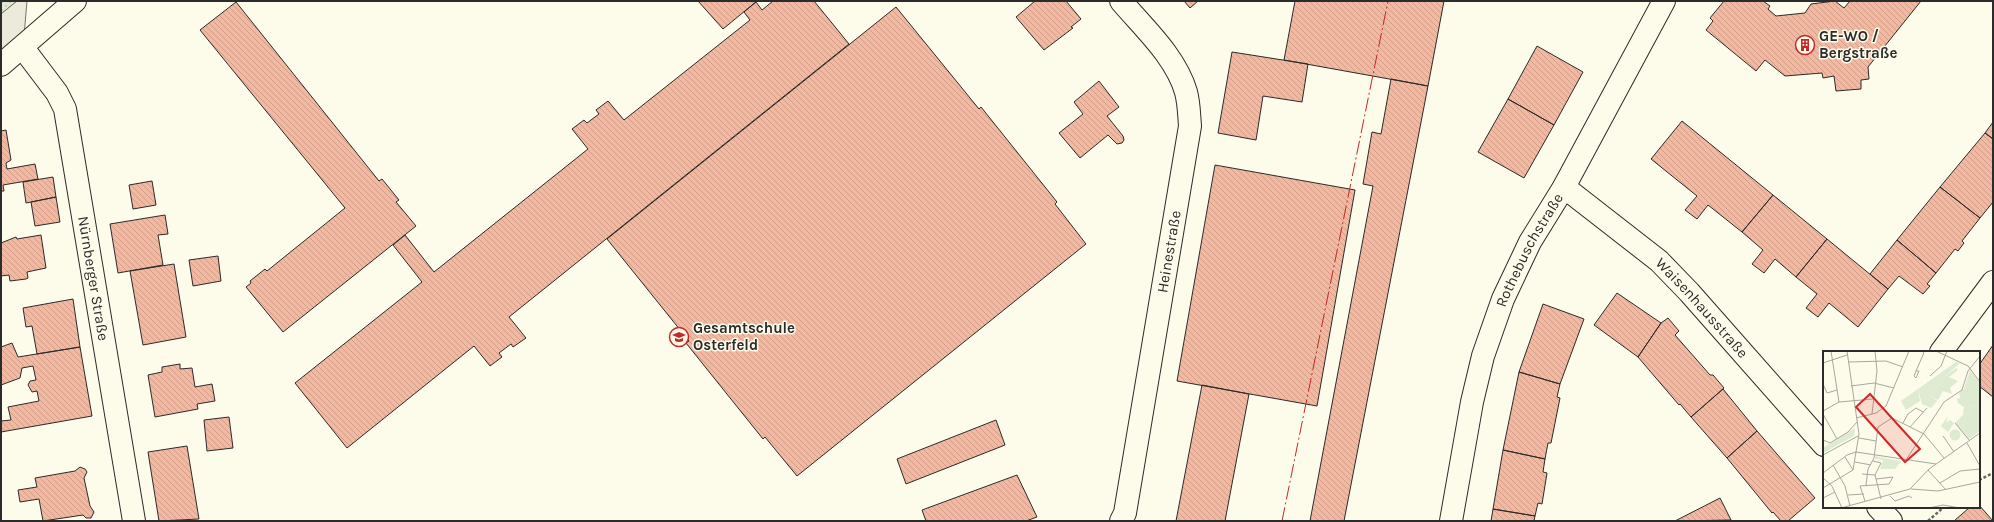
<svg xmlns="http://www.w3.org/2000/svg" width="1994" height="522" viewBox="0 0 1994 522" font-family="Karla,sans-serif">
<style>
.park{fill:url(#park-dots);stroke:#74746e}
.parking{fill:#eceadb;stroke:#74746e}
.building{fill:url(#building-back-hatch);stroke:#2b2b2b}
.lines{fill:none;stroke-linecap:round;stroke-linejoin:round}
.street-casing{stroke:#2b2b2b;stroke-width:24}
.path{stroke:#6a6964;stroke-width:2.5;stroke-dasharray:3 2;stroke-linecap:butt}
.street{stroke:#fdfbea;stroke-width:22}
.power{stroke:#c62828;stroke-width:1;stroke-dasharray:14 3 2 3;stroke-linecap:butt}
.labels{text-anchor:middle;stroke-width:3;stroke-linejoin:round;paint-order:stroke}
.poi-label{font-size:15px;font-weight:bold;fill:#2b2b2b;stroke:#fdfbea;text-anchor:start}
.street-label{font-size:15px;fill:#2b2b2b;stroke:#fdfbea}
.inset-road{fill:none;stroke:#a9a89e;stroke-width:1}
.view{fill:#d62828;fill-opacity:0.15;stroke:#d62828;stroke-width:2}
.inset-edge{fill:none;stroke:#2b2b2b;stroke-width:2}
</style>
<defs>
<pattern id="park-dots" width="8" height="8" patternUnits="userSpaceOnUse"><rect width="8" height="8" fill="#deebd1"/><path d="M2 2h.1M6 6h.1" fill="none" stroke="#bfcab4" stroke-width="1.8" stroke-linecap="round"/></pattern>
<pattern id="building-back-hatch" width="6" height="6" patternUnits="userSpaceOnUse"><rect width="6" height="6" fill="#f2b8a0"/><path d="M-1 5l2 2M0 0l6 6M5-1l2 2" fill="none" stroke="#d09e8a"/></pattern>
</defs>
<rect width="100%" height="100%" fill="#fdfbea"/>
<path class="park" d="M1,1H17L1,14Z"/>
<path class="parking" d="M17,1H27L23,48L1,65V14Z"/>
<path class="building" d="M698,1H757L723,29Z
M773,1H814L849,44L509,317L526,338L513,347L511,344L499,353L502,357L490,366L474,346L347,448L295,383L422,282L393,245L405,235L434,272L588,149L572,129L584,120L587,123L599,114L596,110L608,101L624,120L750,20L744,12L756,2L762,10Z
M1035,1H1066L1081,19L1071,27L1073,28L1044,50L1016,17Z
M1184,1H1198L1190,8Z
M1295,1H1444L1428,86L1284,60Z
M1724,1H1763L1770,6L1768,9L1776,16L1805,13L1811,4L1835,1L1844,8L1850,1H1921L1868,67L1869,79L1861,80V89L1836,91L1834,76L1823,78L1822,73L1785,76L1765,60L1756,71L1706,30L1713,21L1710,18Z
M236,2L379,181L382,179L399,200L396,202L416,226L283,332L246,287L251,283L250,281L265,269L267,271L345,208L200,30Z
M896,7L979,109L981,107L1057,202L1055,204L1086,244L797,476L765,437L763,439L686,343L689,341L607,239Z
M1537,46L1583,72L1554,125L1508,99Z
M1232,52L1308,64L1302,102L1263,96L1256,140L1218,133Z
M1391,79L1428,86L1344,521H1310L1373,186L1363,184L1372,132L1381,134Z
M1099,81L1119,107L1107,116L1123,136L1124,140L1122,143L1117,144L1108,135L1080,158L1059,133L1083,114L1074,102Z
M1508,99L1554,125L1524,178L1478,152Z
M1682,121L1773,195L1742,232L1708,205L1697,219L1685,210L1697,196L1651,159Z
M1993,122V139L1985,133Z
M6,130L11,160L6,163L7,169L35,164L38,179L3,185L4,191H1V131Z
M1985,133L1993,139V202L1980,218L1940,187Z
M1215,165L1355,190L1317,406L1177,381Z
M53,177L56,197L26,203L23,182Z
M152,181L156,205L133,209L129,185Z
M1940,187L1980,218L1962,241L1964,243L1958,251L1955,249L1936,273L1897,240Z
M1773,195L1827,239L1796,277L1775,259L1764,273L1752,264L1763,250L1742,232Z
M56,197L60,222L35,226L31,202Z
M165,215L168,234L158,235L163,265L118,273L110,224Z
M41,235L46,268L27,272L28,278L26,279L10,281L9,275L1,276V243L16,237L17,239Z
M1827,239L1888,289L1858,327L1829,303L1818,317L1806,308L1817,294L1796,277Z
M1897,240L1936,273L1927,284L1930,286L1923,294L1899,276L1888,289L1870,274Z
M218,256L221,281L193,286L189,260Z
M174,264L186,337L143,345L130,271Z
M1617,293L1661,323L1638,357L1594,325Z
M73,299L80,347L37,354L32,326L26,327L23,308Z
M1543,304L1584,319L1560,384L1519,372Z
M1668,318L1679,331L1675,335L1710,375H1713L1724,388L1691,417L1680,404L1679,405L1638,357L1661,323Z
M12,343L18,357L80,347L92,416L1,432V421L11,420L8,407L39,401L37,391L32,392L28,385L30,381L36,380L33,366L22,368L20,378L1,385V347Z
M1993,345V397L1979,386V365Z
M180,364V369L192,368L195,387L212,384L215,401L197,404L198,409L155,417L148,375L162,372V367Z
M1519,372L1560,384L1557,397L1560,398L1551,443H1548L1545,459L1503,450Z
M1202,385L1249,394L1225,521H1176Z
M1723,389L1757,431L1727,458L1691,417Z
M229,417L233,448L207,451L204,420Z
M996,420L1005,445L906,484L897,459Z
M1757,431L1815,498L1788,521H1781L1773,512L1772,513L1727,458Z
M187,446L199,519L159,521L148,452Z
M1503,450L1545,459L1543,472L1547,473L1542,504L1538,503L1535,516L1493,509Z
M80,467L85,469L87,472L84,478L90,506L94,512L91,518H86L83,515L43,521L39,499L20,502L18,490L37,487L35,478L75,471Z
M1017,475L1037,517L1026,521H926L922,510Z
M1720,498L1731,520L1675,521Z
M1979,505L1993,521H1954L1970,507H1979Z
M1493,509L1535,516L1534,521H1491Z"/>
<g class="lines">
<defs>
<g id="street">
<path id="s1" d="M23,48L57,93L65,109L134,521"/>
<path d="M1,65L75,1"/>
<path id="s2" d="M1564,187L1659,261L1689,292L1824,445"/>
<path d="M1941,352L1993,282"/>
<path d="M1878,507L1891,521"/>
<path id="s3" d="M1121,521L1125,513L1190,126C1189,114 1189,103 1186,92C1176,57 1144,28 1121,1"/>
<path id="s4" d="M1451,521L1472,402L1483,356L1503,299L1530,242L1564,187L1664,1"/>
</g>
</defs>
<use href="#street" class="street-casing"/>
<path class="path" d="M1979,480L1993,473
M1928,521L1944,507"/>
<use href="#street" class="street"/>
<path class="power" d="M1282,521L1388,1"/>
</g>
<defs>
<symbol id="building-ring" viewBox="-11 -11 22 22"><circle r="9.5" fill="#fdfbea" stroke="#c62828" stroke-width="1.5"/><path d="M-4-6H4V6H1V3H-1V6H-4ZM-2.5-4.3h1.7v1.8h-1.7ZM.8-4.3h1.7v1.8H.8ZM-2.5-1h1.7V.8h-1.7ZM.8-1h1.7V.8H.8Z" fill="#c62828"/></symbol>
<symbol id="school-ring" viewBox="-11 -11 22 22"><circle r="9.5" fill="#fdfbea" stroke="#c62828" stroke-width="1.5"/><path d="M0-5L7-2L0 1L-7-2ZM-4 1L0 2.5L4 1V4Q0 6-4 4Z" fill="#c62828"/></symbol>
</defs>
<g fill-rule="evenodd">
<use href="#building-ring" x="1794" y="34" width="22" height="22"/>
<use href="#school-ring" x="668" y="326" width="22" height="22"/>
</g>
<g class="labels">
<g class="poi-label">
<text x="1819" y="41">GE-WO /<tspan x="1819" dy="17">Bergstraße</tspan></text>
<text x="693" y="333">Gesamtschule<tspan x="693" dy="17">Osterfeld</tspan></text>
</g>
<g class="street-label">
<text dy="5" stroke="none"><textPath href="#s4" startOffset="284">Rothebuschstraße</textPath></text>
<text dy="5" stroke="none"><textPath href="#s3" startOffset="274">Heinestraße</textPath></text>
<text dy="5" stroke="none"><textPath href="#s1" startOffset="246">Nürnberger Straße</textPath></text>
<text dy="5" stroke="none"><textPath href="#s2" startOffset="184">Waisenhausstraße</textPath></text>
</g>
</g>
<g transform="translate(1823 351)">
<rect width="157" height="157" fill="#fdfbea"/>
<path d="M133,17L135,19L126,26L135,30L127,37L129,43L120,40L115,49L107,45L122,25ZM95,38L97,50L83,59L78,50ZM125,65L123,72L127,69L131,72L125,81L118,75ZM126.5 84a5.5 5.5 0 1 1 11 0a5.5 5.5 0 1 1-11 0Z" fill="#deebd1"/>
<path d="M147,19L157,32V53L146,55L149,60L140,64L141,56L135,52L134,48L137,47L136,42L141,38ZM32,77L31,85L0,102V97Z" fill="#deebd1"/>
<path d="M157,53V80L146,88L132,72L140,64L149,60L146,55Z" fill="#deebd1"/>
<path d="M133,11L137,12L122,25L107,45L119,53L114,50L108,57L99,53L95,38ZM52,105L60,107L78,110L72,118H57L60,109L52,108Z" fill="#deebd1"/>
<path class="inset-road" d="M8,0L16,51M24,0L36,83L30,119M113,0L145,15L157,31M25,11L63,10L80,16M0,12L24,4M93,20H96L93,27L91,25L93,20L100,4L101,0M107,25L118,15L124,0M0,33L4,42L14,39M28,35L51,32L71,37M0,60L16,51L50,48M0,63L14,88M49,63L54,20L52,0M33,67L53,62L63,55L86,0M80,72L85,63L93,57L100,61M132,72L146,89M87,76L104,57M120,85L131,101M36,87L53,90M0,89L7,92L25,81L34,71M144,92L157,115M0,104L35,85M22,106L30,119M83,109L121,51L139,39L145,20L157,5M50,110L58,112L52,124L58,148M32,111L48,114M10,114L22,135L27,155M105,119L123,139M0,122L24,104L33,101L113,113M39,123L52,124M0,127L9,135L19,157M117,132L137,120L157,118M43,134L45,118L51,107L55,76L69,67L101,83L121,107M0,137L30,119M88,138L115,140L157,131M25,144L41,143M67,145L72,150L86,145L89,147M0,147L12,141M42,150L37,135L66,133L70,126L53,128M18,157L87,138L106,118L157,82M106,157L120,154L137,157"/>
<path class="view" d="M47,43L97,98L82,111L33,56Z"/>
<rect width="157" height="157" class="inset-edge"/>
</g>
<rect width="1994" height="522" fill="none" stroke="#2b2b2b" stroke-width="4"/>
</svg>
